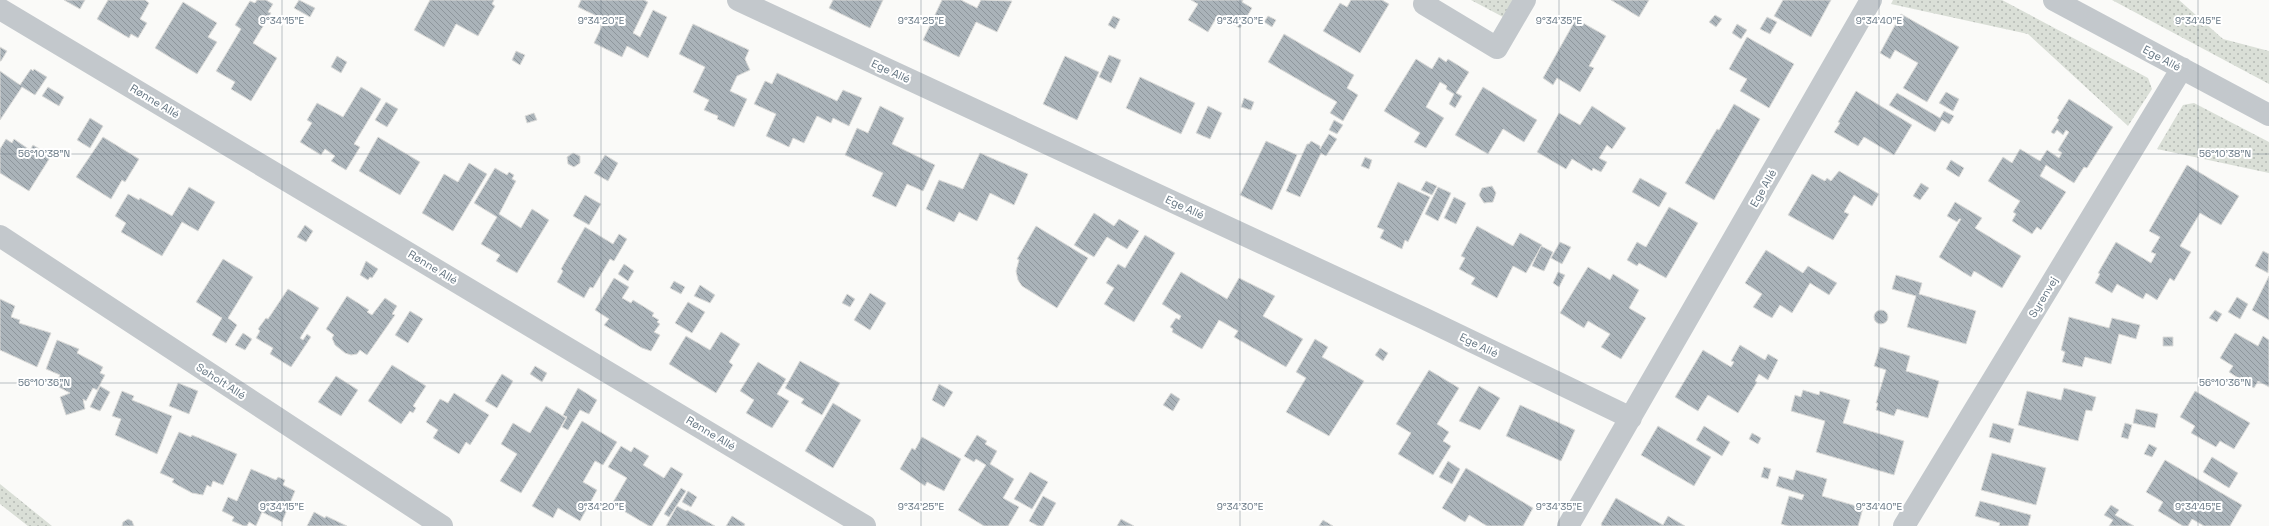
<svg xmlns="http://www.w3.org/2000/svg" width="2269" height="526" viewBox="0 0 2269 526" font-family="'Space Grotesk',sans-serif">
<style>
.grass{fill:url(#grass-dots)}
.building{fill:url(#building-back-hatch);stroke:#dcdcda}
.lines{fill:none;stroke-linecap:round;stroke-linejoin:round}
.street{stroke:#c3c8cc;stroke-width:22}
.ticks{fill:none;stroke:#657683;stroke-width:1;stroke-opacity:0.45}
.labels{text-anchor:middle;stroke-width:4;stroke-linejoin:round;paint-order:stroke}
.street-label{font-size:11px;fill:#657683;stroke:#fff}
.ticks-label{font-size:10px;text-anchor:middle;fill:#657683;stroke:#fff;stroke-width:4;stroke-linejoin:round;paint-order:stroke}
</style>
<defs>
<pattern id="grass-dots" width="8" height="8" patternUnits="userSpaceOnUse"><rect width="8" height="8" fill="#dadfd7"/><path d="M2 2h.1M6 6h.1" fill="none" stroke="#b4b9b4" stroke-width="1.8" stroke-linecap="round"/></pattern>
<pattern id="building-back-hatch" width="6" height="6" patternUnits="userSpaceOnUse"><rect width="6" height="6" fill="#aab3b9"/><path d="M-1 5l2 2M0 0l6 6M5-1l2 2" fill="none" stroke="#8e969c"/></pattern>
</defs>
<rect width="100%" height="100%" fill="#fafaf8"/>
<path class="grass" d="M1471,0H1513L1503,17Z
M1893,0H2002L2148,78L2152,89L2128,126L2028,34L1891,4Z
M2112,0H2179L2223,39L2269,51V84Z
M2194,103L2269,142V173L2157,149L2183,105Z
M0,484L52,526H28L0,504Z"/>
<path class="building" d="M64,0H85L80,9Z
M108,0H145L149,3L140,19L147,23L138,38L131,34L129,38L97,19Z
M257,0H266L273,4L268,12L271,13L253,43L277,58L251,101L231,89L235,82L216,71L241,29L235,25L250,1L255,3Z
M299,0L315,8L310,17L294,8Z
M430,0H494L492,4L495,6L478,36L456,24L444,47L414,30Z
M581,0H644L648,2L633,33L640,37L653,10L667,17L648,58L627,46L622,57L594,43L605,20L578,7Z
M833,0H883L870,28L829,8Z
M942,0H961L977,8L981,0L1012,1L997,32L976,22L959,57L923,40Z
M1191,0H1243L1242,2L1252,8L1240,28L1218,15L1208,32L1188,20L1198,4Z
M1351,0H1382L1389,4L1360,53L1323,31L1340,3L1347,7Z
M1611,0H1649L1639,17Z
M1783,0H1831L1811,37L1774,16Z
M183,2L217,23L208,37L217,42L197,74L155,48Z
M1901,14L1959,47L1927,102L1903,88L1918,63L1895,50L1890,59L1880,53Z
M1715,15L1722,19L1716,27L1709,22Z
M1113,16L1120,19L1115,29L1108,25Z
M1268,16L1276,20L1272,27L1264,22Z
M1767,17L1777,22L1770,34L1760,29Z
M1576,19L1606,36L1589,66L1594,68L1580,92L1557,78L1553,85L1543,78Z
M693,24L749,50L745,59L750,70L737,76L730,91L747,99L734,127L717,119L718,116L704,110L709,100L693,92L705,67L679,54Z
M1737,24L1747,30L1741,39L1732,33Z
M1284,34L1354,75L1347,88L1358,95L1343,121L1330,113L1337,102L1268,62Z
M1747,37L1794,64L1769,108L1740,91L1747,79L1729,69Z
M0,47L7,51L1,61H0Z
M516,51L525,55L520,65L512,60Z
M1109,55L1121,60L1111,83L1099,77Z
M337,56L347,62L341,73L331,67Z
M1065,56L1099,72L1077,120L1043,104Z
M1439,57L1446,62L1448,59L1469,72L1456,93L1462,96L1455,108L1449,104L1454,94L1446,89L1447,86L1440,82L1426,107L1444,118L1426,148L1414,142L1420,133L1384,111L1416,59L1432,69Z
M31,69L33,71L34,69L47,77L35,95L22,87L0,120V71L20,85Z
M777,73L837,101L843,90L862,98L849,126L833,118L831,123L817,116L804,143L793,138L789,147L766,136L776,114L754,104L765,81L772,84Z
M1140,77L1195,103L1181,134L1126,108Z
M48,87L64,97L59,106L42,96Z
M361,87L381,99L354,144L360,147L346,170L331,161L335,156L325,149L321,155L300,142L312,123L307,120L317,103L343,117Z
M1483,87L1537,120L1524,142L1503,129L1488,154L1455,135Z
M1856,91L1912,125L1894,155L1864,137L1858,146L1834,132L1840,123L1838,122Z
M1946,92L1959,99L1953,111L1939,103Z
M1897,93L1940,118L1944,111L1954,116L1949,124L1942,120L1935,132L1889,105Z
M1244,98L1254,102L1251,110L1241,107Z
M2069,99L2113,127L2087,168L2084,167L2074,183L2046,165L2040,176L2066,192L2041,230L2037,227L2032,234L2012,221L2016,214L2013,212L2020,201L1988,181L2003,157L2012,163L2020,149L2040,161L2047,150L2059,158L2062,153L2058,150L2069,132L2066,130L2063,135L2057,130L2054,134L2051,132L2059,120L2057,118Z
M386,102L398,109L387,127L375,120Z
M1734,104L1760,119L1714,200L1685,183L1717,129L1719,130Z
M880,106L904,118L892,144L935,165L923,191L907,184L896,207L872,196L883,173L845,155L857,128L868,133Z
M1208,106L1222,113L1210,139L1196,133Z
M1592,106L1626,128L1612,149L1607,145L1599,158L1607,162L1601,172L1593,168L1592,171L1572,159L1566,169L1537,152L1559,113L1580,125Z
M534,113L537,120L527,123L525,116Z
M90,118L103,126L90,148L77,140Z
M1334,120L1343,125L1337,134L1329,130Z
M1329,134L1337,139L1326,156L1321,153L1300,197L1286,191L1307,144H1309L1311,141L1320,146V149Z
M103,137L139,159L125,182L122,180L111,199L76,177Z
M378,137L420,162L400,195L359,171Z
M6,139L12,143L14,139L30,150L33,145L51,156L29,191L0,173V149Z
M1266,141L1297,155L1272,210L1240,195Z
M573,153L580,156V163L574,167L568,164L567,157Z
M980,153L1028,174L1014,205L990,193L977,221L959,212L954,222L926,209L939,180L963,189Z
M605,155L618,163L608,181L594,173Z
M1365,157L1372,160L1369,169L1361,166Z
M1951,160L1964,168L1959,177L1946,169Z
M469,163L487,174L453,231L422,213L444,174L458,182Z
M2187,165L2239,196L2221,225L2200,213L2180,246L2191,252L2174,281L2170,278L2157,300L2146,293L2143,299L2117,284L2112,293L2095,283L2100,274L2098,273L2116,242L2151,263L2156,254L2151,252L2160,237L2149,231Z
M495,168L507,175L509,172L514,175L512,179L516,181L499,214L521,228L532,209L549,220L517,273L496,261L500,255L481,244L497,217L474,203Z
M1839,171L1879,194L1872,206L1854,195L1844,212L1849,214L1833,240L1788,215L1812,174L1825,181L1827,178L1831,181Z
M1640,178L1667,193L1659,207L1632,192Z
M1426,181L1437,186L1432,195L1421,190Z
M1398,182L1430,197L1408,242L1405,240L1402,249L1380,238L1384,230L1377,227Z
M1921,183L1929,188L1920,200L1913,196Z
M1492,186L1496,193L1493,202L1484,203L1479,195L1482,188Z
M189,187L215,202L198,231L182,222L162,256L121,232L126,223L115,216L128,194L139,200L140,198L172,216Z
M1438,187L1451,193L1438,221L1425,214Z
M585,195L601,204L589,225L573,216Z
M1454,197L1466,203L1456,224L1444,218Z
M1955,202L1982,218L1975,228L2021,256L2002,288L1974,271L1971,277L1939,257L1961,219H1959L1957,222L1947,216Z
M1669,207L1698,223L1666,278L1639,263L1637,266L1627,260L1637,242L1646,247Z
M1094,213L1114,226L1119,219L1139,231L1127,249L1107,237L1094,257L1074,245Z
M305,225L313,231L306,242L297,237Z
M1036,226L1088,258L1057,308L1022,286L1018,280L1016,271L1019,260L1017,259Z
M1477,226L1513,246L1520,233L1542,245L1526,273L1513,266L1497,298L1471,284L1475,278L1459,269L1465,258L1461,256Z
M585,227L613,244L619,234L627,239L614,261L610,259L593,288L590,287L584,298L557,282L563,271L561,269Z
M1145,235L1175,253L1134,322L1104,304L1114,288L1106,283L1118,264L1125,268Z
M1560,242L1571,247L1562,264L1551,258Z
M1541,246L1553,252L1544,271L1532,266Z
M1766,250L1803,273L1808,266L1837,283L1829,295L1810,283L1792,313L1780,305L1772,318L1753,307L1762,294L1745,283Z
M2263,251L2269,254L2268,273L2255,266Z
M223,259L253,277L228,318L237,325L226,343L212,335L222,318L196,302Z
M366,261L378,269L372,278L370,277L368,280L360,275Z
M624,264L634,271L628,281L618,274Z
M1588,267L1610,280L1613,274L1639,290L1629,308L1646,318L1621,359L1601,347L1610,334L1588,321L1584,328L1560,313Z
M1181,272L1227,299L1239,278L1275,296L1263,316L1303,339L1286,367L1234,337L1238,331L1219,320L1202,349L1172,332L1173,329L1170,327L1176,318L1179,320L1181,316L1162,304Z
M1558,272L1565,275L1559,287L1553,283Z
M1896,275L1922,283L1919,294L1976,311L1966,344L1907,327L1916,296L1892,289Z
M2269,276V320L2252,310Z
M614,278L629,287L622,298L631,303L633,300L654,313L652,316L659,320L657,322L660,324L654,332L660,335L651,351L642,348L604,325L609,319L595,310Z
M674,281L685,287L681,294L670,288Z
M700,285L715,295L710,303L694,296Z
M288,289L319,308L300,338L303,340L307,334L311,337L291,367L270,354L273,348L256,338L260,331L258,329L266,318L268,319Z
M870,293L886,303L870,330L854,320Z
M847,294L855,299L850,307L842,303Z
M347,296L369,310L367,312L372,315L385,298L397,306L392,314L395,315L367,355L360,350L357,354L351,355L345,353L335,345L332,338L334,335L326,329Z
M2237,297L2248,304L2240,319L2228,312Z
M0,299L15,306L11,317L20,320L19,323L51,333L37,367L0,350Z
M688,302L705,312L692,333L675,323Z
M1874 317a7 7 0 1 1 14 0a7 7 0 1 1-14 0Z
M2215,310L2222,314L2217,322L2209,318Z
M410,311L423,319L408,343L395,335Z
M2069,317L2109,328L2112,318L2140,325L2136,339L2119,334L2111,364L2085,357L2082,367L2062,362L2065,352L2061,350Z
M721,332L740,344L729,362L733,365L716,393L669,364L686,336L710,350Z
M243,333L252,339L245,350L235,345Z
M2235,333L2258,346L2263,336L2269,340V387L2258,381L2254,388L2229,372L2233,366L2220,358Z
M2163,337H2173V346H2163Z
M1315,339L1328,347L1322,357L1364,381L1329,436L1286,412L1306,378L1296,372Z
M57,340L79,349L77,353L103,367L100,373L105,375L97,390L93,388L86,401L83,399L85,409L66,415L60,397L70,393L55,385L60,375L46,369Z
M1740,345L1765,360L1768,354L1778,360L1768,380L1759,374L1755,381L1757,382L1738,413L1708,395L1698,411L1675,397L1703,350L1731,367L1734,362L1731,361Z
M1880,347L1910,356L1906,371L1939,381L1928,418L1897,409L1894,416L1876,410L1878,403H1876L1886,370L1874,366Z
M1380,348L1388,353L1383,361L1375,355Z
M800,361L840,383L822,415L801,403L804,399L785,388Z
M758,362L786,379L777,394L789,401L772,428L746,413L754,400L740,391Z
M392,365L426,386L413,406L416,408L413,413L410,411L401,424L368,401Z
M535,366L547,373L542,382L530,374Z
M1429,370L1459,388L1437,424L1449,432L1443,441L1451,446L1433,475L1398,454L1411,433L1396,424Z
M502,374L513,381L497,408L485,401Z
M336,376L358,390L341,416L318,402Z
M178,383L198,391L189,414L169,406Z
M939,384L953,392L944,407L932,400Z
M100,386L110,392L100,411L90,407Z
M1479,386L1500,398L1480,430L1459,421Z
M578,388L597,400L589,414L580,410L568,430L562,427L567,417L563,415Z
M2064,388L2096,397L2092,411L2086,410L2078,441L2018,425L2027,391L2061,400Z
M1803,390L1819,395L1820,391L1850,400L1843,423L1904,441L1894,475L1816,452L1825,421L1791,411L1795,395L1801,397Z
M122,391L134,396L132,400L172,416L157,454L115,435L121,419L112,416Z
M2195,391L2250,423L2234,449L2220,441L2216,447L2191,433L2195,426L2180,417Z
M454,393L489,415L470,445L466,442L459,454L433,438L438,430L426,422L440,399L448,403Z
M1171,393L1180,399L1173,411L1163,405Z
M833,403L861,420L833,468L805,451Z
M1520,405L1575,430L1561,461L1506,436Z
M546,406L566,418L521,493L500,481L517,454L501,444L513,423L530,433Z
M2136,409L2158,414L2155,428L2133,423Z
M582,421L617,442L603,465L595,461L583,482L597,490L580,521L558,508L553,518L532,506Z
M1993,423L2014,429L2010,443L1989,437Z
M2125,423L2132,425L2128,439L2121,437Z
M1658,426L1711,457L1694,486L1641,455Z
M1704,426L1730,442L1722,456L1696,440Z
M179,432L191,437L192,435L237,454L223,485L213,481L211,487L207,485L203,495L192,493L172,482L174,479L160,473Z
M1752,433L1761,438L1758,444L1749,439Z
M977,435L987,441L985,444L997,451L990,464L1014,479L1003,498L1019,507L1008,526H984L958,510L986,465L976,459L974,462L964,456Z
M922,437L961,459L944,491L927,482L925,486L900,469L912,448L915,450Z
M2149,444L2157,448L2152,457L2144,454Z
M621,446L631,452L634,447L649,456L643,465L664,478L671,467L683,474L652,526H649L612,504L627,478L608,467Z
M1992,453L2046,468L2036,505L1981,490Z
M2212,457L2238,473L2229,488L2203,472Z
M2165,460L2242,505L2230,526H2204L2192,519L2188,526H2183L2158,511L2163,502L2146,492Z
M1448,461L1460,469L1452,484L1439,477Z
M1764,467L1771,469L1768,479L1761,477Z
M1466,468L1533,508L1523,526H1487L1469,515L1465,522L1442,508Z
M251,469L276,480L278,477L285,480L283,485L295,491L282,522L262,512L256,526L249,522L247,526H244L232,521L234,517L222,511L228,497L237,501Z
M1796,470L1827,479L1822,496L1863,508L1858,526H1788L1781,524L1789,496L1802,500L1804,495L1776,486L1779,476L1793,480Z
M1030,472L1048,482L1032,509L1014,499Z
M681,488L686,491L669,517L664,514Z
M688,491L697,497L691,507L682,502Z
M1043,496L1056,503L1043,526H1038L1029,521Z
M1616,498L1663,525L1668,516L1685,526H1602L1601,524Z
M1980,501L2031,515L2028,526H1999L2000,523L1975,516Z
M2111,505L2119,510L2115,515L2134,526H2109L2113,520L2104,515Z
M677,506L686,511L687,510L715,526H666Z
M314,512L325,518L326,516L347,526H307Z
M732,516L745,524L744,526H726Z
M128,519L132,521L134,526H122L123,522Z
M1121,519L1134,526H1117Z
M1323,520L1333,526H1319Z"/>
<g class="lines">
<path class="street" d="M738,0L1423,318L1631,418
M1426,0L1424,4L1497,48L1525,0
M2054,0L2269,115
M0,9L865,526
M0,236L442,526
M1568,526L1871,0
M1904,526L2182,68"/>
</g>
<path class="ticks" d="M282,0V526M601,0V526M921,0V526M1240,0V526M1559,0V526M1879,0V526M2198,0V526M0,154H2269M0,383H2269"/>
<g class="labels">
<g class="street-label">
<text transform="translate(2162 58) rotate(28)" y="4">Ege Allé</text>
<text transform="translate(891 71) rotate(25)" y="4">Ege Allé</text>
<text transform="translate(155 101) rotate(31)" y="4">Rønne Allé</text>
<text transform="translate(1763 188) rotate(-60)" y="4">Ege Allé</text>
<text transform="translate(1185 207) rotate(25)" y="4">Ege Allé</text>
<text transform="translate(433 267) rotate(31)" y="4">Rønne Allé</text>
<text transform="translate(2043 297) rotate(-59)" y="4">Syrenvej</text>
<text transform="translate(1479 345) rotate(26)" y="4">Ege Allé</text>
<text transform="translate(221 381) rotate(33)" y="4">Søholt Allé</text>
<text transform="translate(711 433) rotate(31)" y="4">Rønne Allé</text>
</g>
</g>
<g class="ticks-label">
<text x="282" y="24">9°34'15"E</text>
<text x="601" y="24">9°34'20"E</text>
<text x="921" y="24">9°34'25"E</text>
<text x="1240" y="24">9°34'30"E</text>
<text x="1559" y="24">9°34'35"E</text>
<text x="1879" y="24">9°34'40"E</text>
<text x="2198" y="24">9°34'45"E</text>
<text x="44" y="157">56°10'38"N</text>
<text x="2225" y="157">56°10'38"N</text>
<text x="44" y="386">56°10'36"N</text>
<text x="2225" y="386">56°10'36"N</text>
<text x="282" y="510">9°34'15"E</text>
<text x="601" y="510">9°34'20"E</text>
<text x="921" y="510">9°34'25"E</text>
<text x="1240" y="510">9°34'30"E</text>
<text x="1559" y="510">9°34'35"E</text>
<text x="1879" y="510">9°34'40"E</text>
<text x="2198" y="510">9°34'45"E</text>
</g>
</svg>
